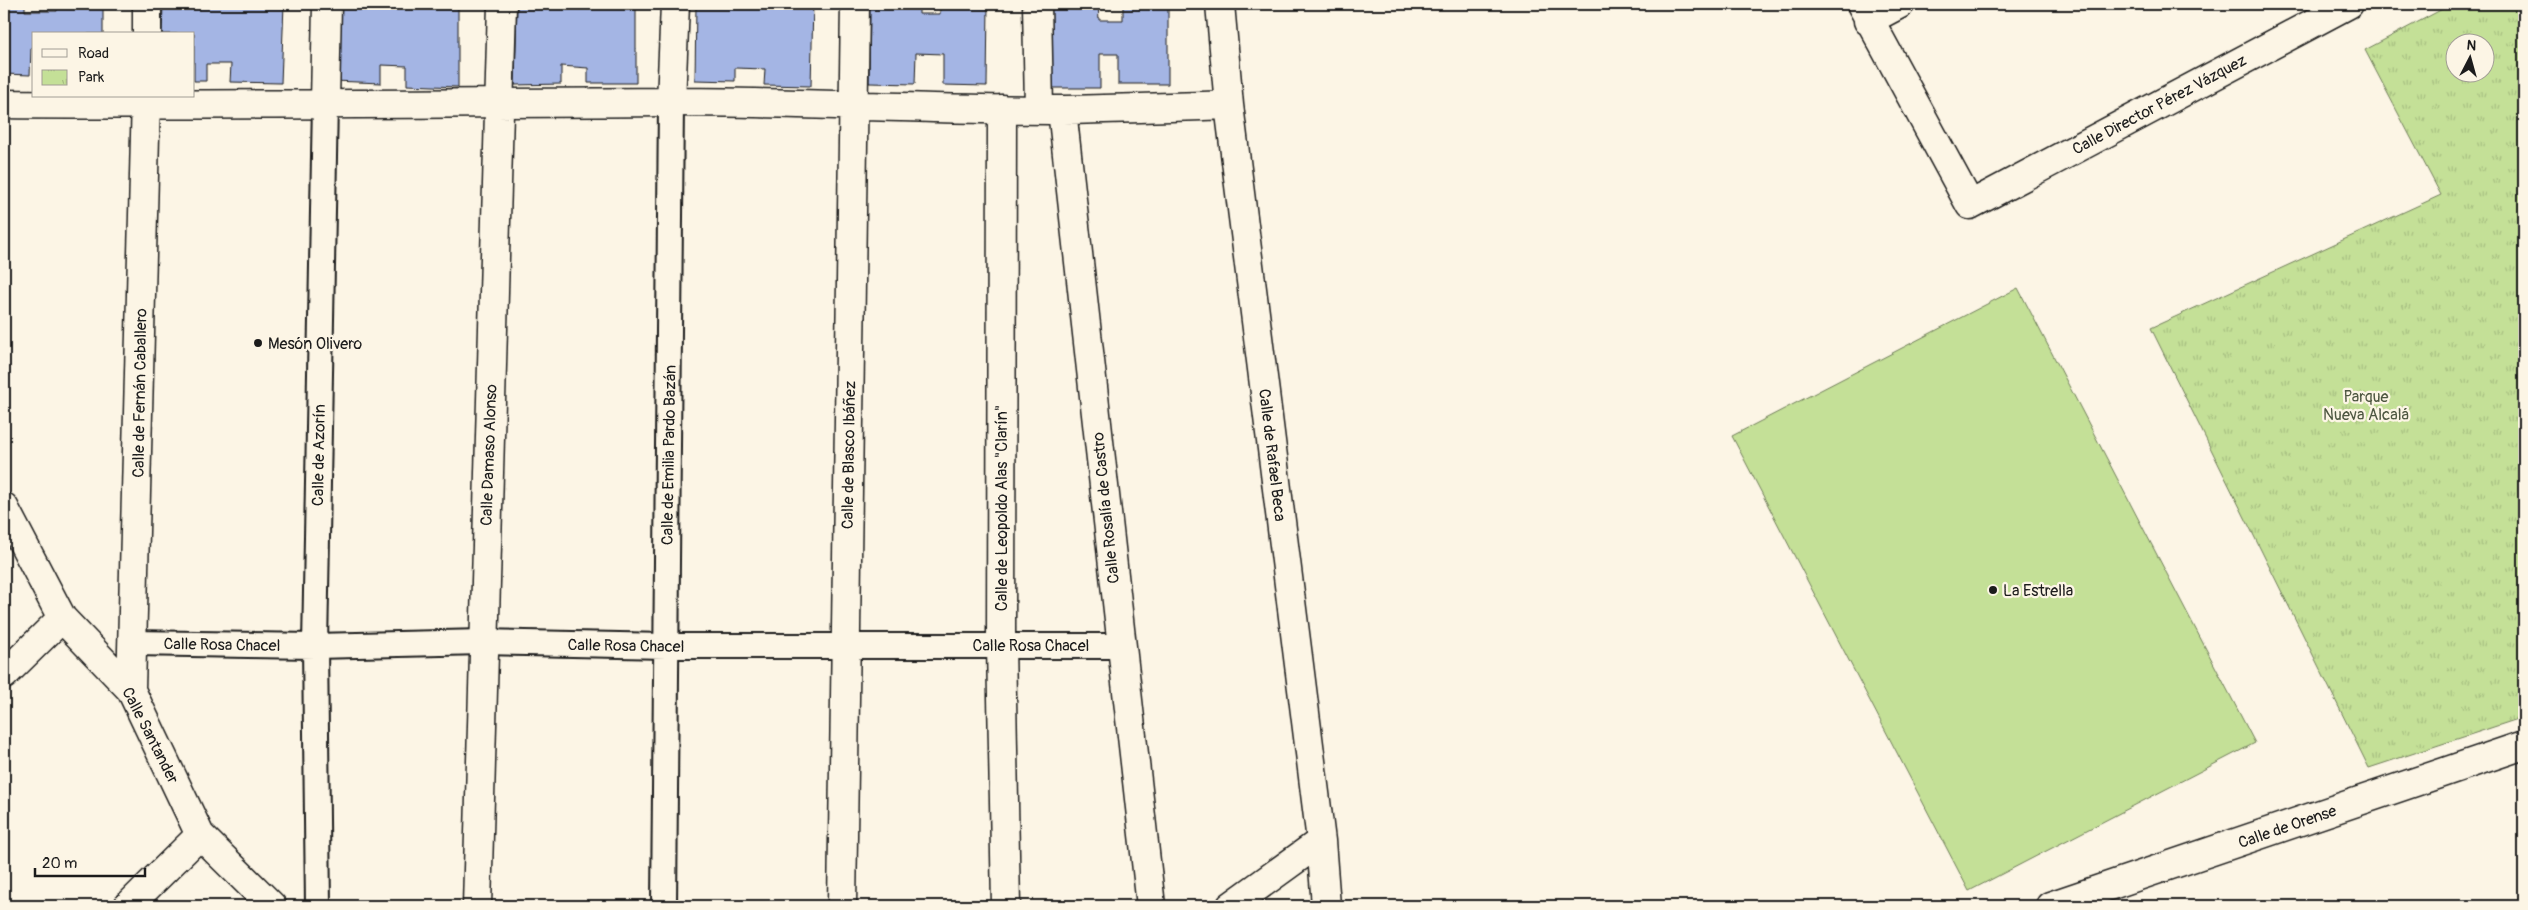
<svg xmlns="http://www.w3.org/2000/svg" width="2528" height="910" viewBox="0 0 2528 910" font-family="Pangolin,sans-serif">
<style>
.grass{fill:#c4e097;stroke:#707e5a}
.park{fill:url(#park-tufts);stroke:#707e5a;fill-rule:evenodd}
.building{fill:#a4b5e4;stroke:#1c1c1c}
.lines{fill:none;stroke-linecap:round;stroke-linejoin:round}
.pedestrian-casing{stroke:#1c1c1c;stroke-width:28}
.minor-casing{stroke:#1c1c1c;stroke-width:31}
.pedestrian{stroke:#fcf5e5;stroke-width:24}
.minor{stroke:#fcf5e5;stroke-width:28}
.poi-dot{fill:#1c1c1c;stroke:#fcf5e5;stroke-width:2}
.labels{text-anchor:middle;stroke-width:4.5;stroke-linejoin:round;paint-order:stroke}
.street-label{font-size:16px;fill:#1c1c1c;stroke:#fcf5e5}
.poi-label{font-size:16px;fill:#1c1c1c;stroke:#fcf5e5;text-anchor:start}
.park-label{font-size:16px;fill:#4e5741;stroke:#fcf5e5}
</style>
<defs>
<pattern id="park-tufts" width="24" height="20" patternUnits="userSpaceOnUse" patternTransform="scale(1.25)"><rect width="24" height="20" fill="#c4e097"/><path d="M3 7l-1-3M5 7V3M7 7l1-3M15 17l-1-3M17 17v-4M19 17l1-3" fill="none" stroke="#a8c082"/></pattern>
</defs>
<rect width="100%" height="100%" fill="#fcf5e5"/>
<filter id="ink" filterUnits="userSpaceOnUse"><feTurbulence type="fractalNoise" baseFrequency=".02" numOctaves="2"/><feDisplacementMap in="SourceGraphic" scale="10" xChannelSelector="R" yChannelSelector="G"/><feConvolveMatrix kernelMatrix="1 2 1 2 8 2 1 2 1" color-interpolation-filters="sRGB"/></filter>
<g filter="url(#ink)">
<path class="grass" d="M2018,288L2255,743L1969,891L1732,436Z"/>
<path class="park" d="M2452,4H2524V717L2369,768L2151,328L2441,195L2365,50ZM2456,42H2486V72H2456Z"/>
<path class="building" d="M4,4H25V11H57V4H103V34H34V48H31L30,75L4,74Z
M163,4H284L281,83L230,82L231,64H206V81H194V34H162Z
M337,4H458V87L407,85V66L381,65V83L334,81Z
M517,4H636V83H588V68L561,66V84L515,85Z
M696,4H813L811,86L764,85L765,69L735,68V81L695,80Z
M870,4H919V14H940V4H988L987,86L943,85V54L916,53L915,84L869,83Z
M1047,4H1098L1099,20H1123V4H1168V84H1118V54H1100V88H1047Z"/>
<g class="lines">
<defs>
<path id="pedestrian" d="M133,643L315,646L483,642L666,646H1120
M318,906L315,646L325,102
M664,906L671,102"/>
<path id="minor" d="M1037,4L1039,109
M1220,4L1229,105L1321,841L1326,906
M1861,4L1970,205L2349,4
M1868,21L1900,4
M147,34V4
M325,102L327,4
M671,102L675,4
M4,104C225,106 447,103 669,102C800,102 932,110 1063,110C1118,109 1174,107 1229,105
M1002,109L1001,645L1006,906
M1062,110L1151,906
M4,507L62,618L131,690L200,835L272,906
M4,675L62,618
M131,690L146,96
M128,906L200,835
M477,906L502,4
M842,906L855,4
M1231,906L1321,841
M2050,906L2524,745"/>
</defs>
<use href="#pedestrian" class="pedestrian-casing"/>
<use href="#minor" class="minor-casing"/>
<use href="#pedestrian" class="pedestrian"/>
<use href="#minor" class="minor"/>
</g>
</g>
<g class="poi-dot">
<circle cx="258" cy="343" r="5"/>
<circle cx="1993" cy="590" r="5"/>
</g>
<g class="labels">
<g class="street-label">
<text transform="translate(2159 104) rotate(-28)" y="6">Calle Director Pérez Vázquez</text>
<text transform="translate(139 393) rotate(-89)" y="6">Calle de Fernán Caballero</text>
<text transform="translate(318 455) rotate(-89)" y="6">Calle de Azorín</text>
<text transform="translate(488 455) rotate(-88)" y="6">Calle Damaso Alonso</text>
<text transform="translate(668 455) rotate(-89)" y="6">Calle de Emilia Pardo Bazán</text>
<text transform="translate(848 455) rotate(-89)" y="6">Calle de Blasco Ibáñez</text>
<text transform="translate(1273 455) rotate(83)" y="6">Calle de Rafael Beca</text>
<text transform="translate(1001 508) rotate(-90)" y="6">Calle de Leopoldo Alas "Clarín"</text>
<text transform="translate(1105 508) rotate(-96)" y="6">Calle Rosalía de Castro</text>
<text transform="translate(222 644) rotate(1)" y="6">Calle Rosa Chacel</text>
<text transform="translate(626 645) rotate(1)" y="6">Calle Rosa Chacel</text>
<text x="1031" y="651">Calle Rosa Chacel</text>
<text transform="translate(151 735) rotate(63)" y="6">Calle Santander</text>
<text transform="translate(2287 826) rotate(-19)" y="6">Calle de Orense</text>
</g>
<g class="poi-label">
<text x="268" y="349">Mesón Olivero</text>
<text x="2003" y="596">La Estrella</text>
</g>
<g class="park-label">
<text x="2366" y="402">Parque<tspan x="2366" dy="18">Nueva Alcalá</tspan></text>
</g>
</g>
<rect width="2528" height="910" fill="none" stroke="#fcf5e5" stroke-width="20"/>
<rect x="10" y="10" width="2508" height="890" fill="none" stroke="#1c1c1c" stroke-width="2" filter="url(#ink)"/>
<rect x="32" y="32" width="162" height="65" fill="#fcf5e5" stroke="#a29e95"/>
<rect x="42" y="49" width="25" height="8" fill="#fcf5e5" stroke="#a29e95"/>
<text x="78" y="58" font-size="15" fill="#1c1c1c">Road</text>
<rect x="42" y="70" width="25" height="15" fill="url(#park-tufts)" stroke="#a29e95"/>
<text x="78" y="82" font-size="15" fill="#1c1c1c">Park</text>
<g transform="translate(2470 58) rotate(6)"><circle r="24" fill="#fcf5e5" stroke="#a29e95"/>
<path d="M0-4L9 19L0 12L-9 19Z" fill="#1c1c1c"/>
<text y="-8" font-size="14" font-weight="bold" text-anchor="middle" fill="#1c1c1c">N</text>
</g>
<path d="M35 868v8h110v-8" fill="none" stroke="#1c1c1c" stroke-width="2.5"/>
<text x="42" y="868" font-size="15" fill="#1c1c1c" stroke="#fcf5e5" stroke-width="4" paint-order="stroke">20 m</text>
</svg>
